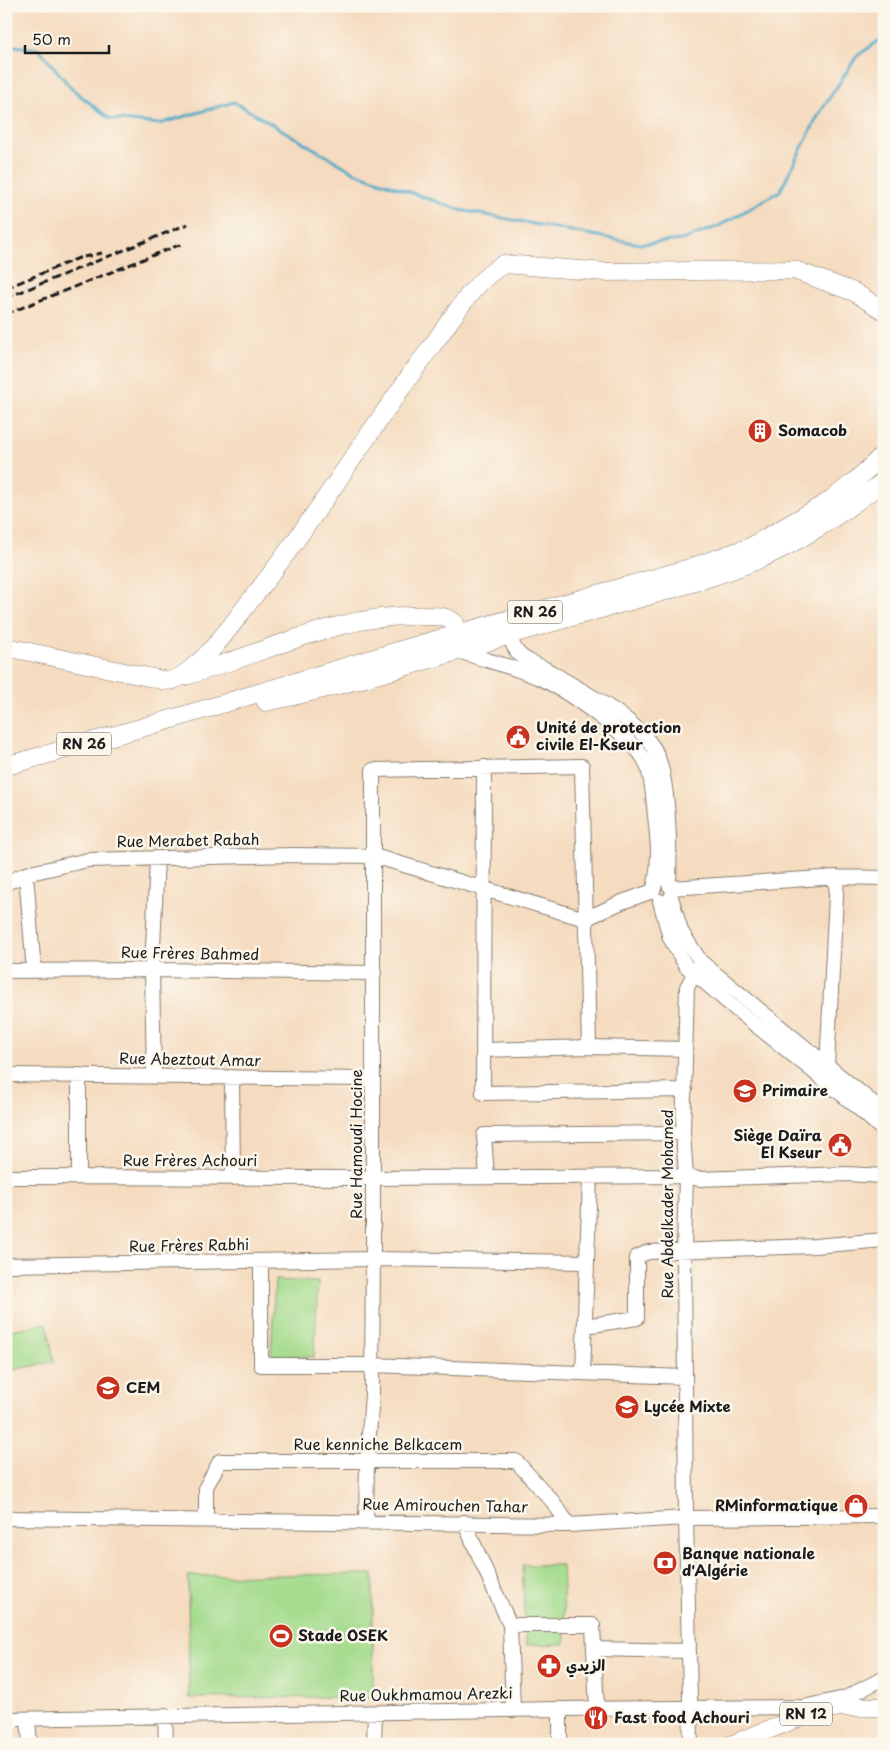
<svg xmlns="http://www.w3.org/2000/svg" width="890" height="1750" viewBox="0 0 890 1750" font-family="'Playpen Sans','Playpen Sans Arabic',sans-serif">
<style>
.green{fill:#a5dc8e;stroke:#607c55}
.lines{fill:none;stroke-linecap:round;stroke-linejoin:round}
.stream{stroke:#47a9c7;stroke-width:3}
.minor-casing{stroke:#887c6e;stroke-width:16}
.major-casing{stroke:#887c6e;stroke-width:19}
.minor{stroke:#fff;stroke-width:14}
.major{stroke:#fff;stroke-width:18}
.rail{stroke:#1c1c1c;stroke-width:3;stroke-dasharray:8 4;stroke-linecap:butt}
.labels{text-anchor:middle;stroke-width:5;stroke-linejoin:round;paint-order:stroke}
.shield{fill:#fbf7ec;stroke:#5f5e5a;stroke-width:1}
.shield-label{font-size:14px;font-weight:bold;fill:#1c1c1c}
.poi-label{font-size:15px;font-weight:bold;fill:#1c1c1c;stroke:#fbf7ec;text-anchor:start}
.street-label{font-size:15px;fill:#1c1c1c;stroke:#fbf7ec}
</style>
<rect width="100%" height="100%" fill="#fbf7ec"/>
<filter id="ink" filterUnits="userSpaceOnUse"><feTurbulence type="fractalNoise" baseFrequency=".02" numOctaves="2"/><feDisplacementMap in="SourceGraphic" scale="10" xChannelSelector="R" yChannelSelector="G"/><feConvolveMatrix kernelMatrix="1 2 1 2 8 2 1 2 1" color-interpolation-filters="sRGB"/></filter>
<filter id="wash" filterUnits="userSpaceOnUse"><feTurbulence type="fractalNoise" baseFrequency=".0096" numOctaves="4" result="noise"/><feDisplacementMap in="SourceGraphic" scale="20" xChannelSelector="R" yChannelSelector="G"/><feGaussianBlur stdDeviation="1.12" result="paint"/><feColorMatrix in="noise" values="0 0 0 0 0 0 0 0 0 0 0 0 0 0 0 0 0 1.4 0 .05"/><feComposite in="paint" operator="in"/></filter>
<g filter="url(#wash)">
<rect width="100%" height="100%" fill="#f5dbbf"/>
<path class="green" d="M275,1280L318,1282L314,1357L271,1355Z
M47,1323L54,1362L6,1371V1331Z
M522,1565H562L565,1644L526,1645Z
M373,1574V1697L189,1698L188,1576Z"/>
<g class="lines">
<path class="stream" d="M6,45L39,49L71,88L110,119L159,124L234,102L354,172L460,210L640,244L682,240L719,226L780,191L819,114L857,56L884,37"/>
</g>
</g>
<g filter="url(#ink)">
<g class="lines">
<defs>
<path id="minor" d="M509,635C518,662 527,658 549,671C581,691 632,715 653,747C670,773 670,853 669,885
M461,652C488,661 518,668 544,680C568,692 636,739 646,763C653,779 653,799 655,816C658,840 660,864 654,888
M484,767L483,1093L685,1090
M26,874L34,971
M6,883L26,874L88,860L293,855L374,856L585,919L622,902L653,891
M671,888L837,877L884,878
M671,897L681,931L701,962L884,1112
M660,901L670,938L686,966L732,1006L855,1105L884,1131
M6,971L152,970L374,973
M484,1050L589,1047L686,1049
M827,1066L837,877
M6,1075L373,1079
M79,1075V1177
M154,1076L152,970L157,858
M232,1077L233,1178
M6,1177L373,1178L686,1176L699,1179L847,1174L884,1176
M487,1177L484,1135L683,1133
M261,1261V1365H372L684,1377
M6,1265L373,1259L587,1262
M585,1326L637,1318V1257L648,1252L815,1246L884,1240
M583,1373L590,1177
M6,1518L569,1525L686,1518L884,1516
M206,1521V1487L220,1461H516L553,1502L569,1525
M366,1521L367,1461L372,1395L373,1247V770L582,766L589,1047
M464,1522L510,1625L513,1710
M510,1625H593L594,1649L688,1651
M594,1649L597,1710
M560,1709V1744
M165,1715L166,1744
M6,1719L560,1709L803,1707L845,1698L884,1678
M28,1719L30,1744
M374,1744L375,1713
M691,1744L686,1518L684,1249L686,1176L683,1133L687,987L701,962"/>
<path id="major" d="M6,647L153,678C161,680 170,683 178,678C208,660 229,628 250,601C317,517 372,425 437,339C456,313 475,280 504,264L605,272L794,270L854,292L884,311
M185,676C264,654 338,613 422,616C434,616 446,615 455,623L456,631L454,635
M266,702C349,685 429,660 510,635C588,611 669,593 745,565C796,546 841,514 884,481
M6,766L162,722L414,646L687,569L750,547L828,502L854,482L884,454
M733,1744L813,1712L840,1707H884"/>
</defs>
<use href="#minor" class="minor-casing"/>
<use href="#major" class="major-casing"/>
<use href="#minor" class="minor"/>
<use href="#major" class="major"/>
<path class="rail" d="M6,288L79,258L102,253
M6,298L188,224
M6,314L184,243"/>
</g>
</g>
<defs>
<symbol id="building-disc" viewBox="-11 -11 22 22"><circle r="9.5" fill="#c8321e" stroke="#fbf7ec"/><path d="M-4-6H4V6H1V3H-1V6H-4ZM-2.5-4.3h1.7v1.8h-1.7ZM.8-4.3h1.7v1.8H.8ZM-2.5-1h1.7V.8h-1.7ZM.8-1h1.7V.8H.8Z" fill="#fff"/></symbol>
<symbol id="civic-disc" viewBox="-11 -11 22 22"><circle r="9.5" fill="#c8321e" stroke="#fbf7ec"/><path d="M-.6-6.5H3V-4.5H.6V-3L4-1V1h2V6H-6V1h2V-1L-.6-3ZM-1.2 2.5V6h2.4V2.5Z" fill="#fff"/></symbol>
<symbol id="school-disc" viewBox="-11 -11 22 22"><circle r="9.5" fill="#c8321e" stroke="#fbf7ec"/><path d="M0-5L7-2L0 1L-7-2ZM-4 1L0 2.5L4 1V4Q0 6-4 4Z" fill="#fff"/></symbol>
<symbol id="shop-disc" viewBox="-11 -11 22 22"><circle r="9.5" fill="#c8321e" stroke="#fbf7ec"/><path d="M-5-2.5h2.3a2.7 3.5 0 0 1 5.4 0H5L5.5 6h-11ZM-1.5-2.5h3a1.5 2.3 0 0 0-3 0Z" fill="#fff"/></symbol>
<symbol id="bank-disc" viewBox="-11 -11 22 22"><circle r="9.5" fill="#c8321e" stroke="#fbf7ec"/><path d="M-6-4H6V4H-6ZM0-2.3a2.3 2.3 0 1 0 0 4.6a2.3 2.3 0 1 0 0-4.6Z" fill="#fff"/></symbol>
<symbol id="stadium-disc" viewBox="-11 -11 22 22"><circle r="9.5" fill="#c8321e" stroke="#fbf7ec"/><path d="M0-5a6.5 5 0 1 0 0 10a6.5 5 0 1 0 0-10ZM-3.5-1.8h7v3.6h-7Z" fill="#fff"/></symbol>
<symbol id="pharmacy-disc" viewBox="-11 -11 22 22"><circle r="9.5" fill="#c8321e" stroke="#fbf7ec"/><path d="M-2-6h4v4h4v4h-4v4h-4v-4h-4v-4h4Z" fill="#fff"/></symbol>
<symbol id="restaurant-disc" viewBox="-11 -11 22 22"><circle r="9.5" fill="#c8321e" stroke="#fbf7ec"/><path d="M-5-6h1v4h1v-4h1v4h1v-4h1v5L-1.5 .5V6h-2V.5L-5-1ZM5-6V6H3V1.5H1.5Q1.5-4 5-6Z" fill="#fff"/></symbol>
</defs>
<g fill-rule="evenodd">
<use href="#building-disc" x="746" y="417" width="28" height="28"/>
<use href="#civic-disc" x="504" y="723" width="28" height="28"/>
<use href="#school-disc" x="731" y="1077" width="28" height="28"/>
<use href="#civic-disc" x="826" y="1131" width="28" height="28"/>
<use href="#school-disc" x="94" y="1374" width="28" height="28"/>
<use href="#school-disc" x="613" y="1393" width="28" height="28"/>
<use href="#shop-disc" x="842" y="1492" width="28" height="28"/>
<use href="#bank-disc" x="651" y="1549" width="28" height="28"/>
<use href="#stadium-disc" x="267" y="1622" width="28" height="28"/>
<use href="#pharmacy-disc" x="535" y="1652" width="28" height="28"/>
<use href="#restaurant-disc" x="582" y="1704" width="28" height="28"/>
</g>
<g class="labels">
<g class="shield">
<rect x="507.5" y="600.5" width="55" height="23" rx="4"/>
<rect x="56.5" y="732.5" width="55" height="23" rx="4"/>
<rect x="780" y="1702.5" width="52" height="23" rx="4"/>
</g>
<g class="shield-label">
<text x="535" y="617">RN 26</text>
<text x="84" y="749">RN 26</text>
<text x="806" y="1719">RN 12</text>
</g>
<g class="poi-label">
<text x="778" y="436">Somacob</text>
<text x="536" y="733">Unité de protection<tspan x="536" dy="17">civile El-Kseur</tspan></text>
<text x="762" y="1096">Primaire</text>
<text x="822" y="1141" text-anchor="end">Siège Daïra<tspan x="822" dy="17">El Kseur</tspan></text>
<text x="126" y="1393">CEM</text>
<text x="644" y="1412">Lycée Mixte</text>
<text x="838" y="1511" text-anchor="end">RMinformatique</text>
<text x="682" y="1559">Banque nationale<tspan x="682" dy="17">d'Algérie</tspan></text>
<text x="298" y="1641">Stade OSEK</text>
<text x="566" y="1671">الزيدي</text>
<text x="614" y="1723">Fast food Achouri</text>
</g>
<g class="street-label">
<text transform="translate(188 841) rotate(-1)" y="5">Rue Merabet Rabah</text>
<text transform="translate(190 954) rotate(1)" y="5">Rue Frères Bahmed</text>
<text transform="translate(190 1060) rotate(1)" y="5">Rue Abeztout Amar</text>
<text transform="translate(357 1144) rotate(-90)" y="5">Rue Hamoudi Hocine</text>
<text x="190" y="1166">Rue Frères Achouri</text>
<text transform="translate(668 1204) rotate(-90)" y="5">Rue Abdelkader Mohamed</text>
<text transform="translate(189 1246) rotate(-1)" y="5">Rue Frères Rabhi</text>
<text x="378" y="1450">Rue kenniche Belkacem</text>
<text transform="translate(445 1506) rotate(1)" y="5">Rue Amirouchen Tahar</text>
<text transform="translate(426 1695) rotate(-1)" y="5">Rue Oukhmamou Arezki</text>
</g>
</g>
<rect width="890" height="1750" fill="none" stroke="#fbf7ec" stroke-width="25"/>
<path d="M25 45v8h84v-8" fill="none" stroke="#1c1c1c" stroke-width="2.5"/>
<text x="32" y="45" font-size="15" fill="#1c1c1c" stroke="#fbf7ec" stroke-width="4" paint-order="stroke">50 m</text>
</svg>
